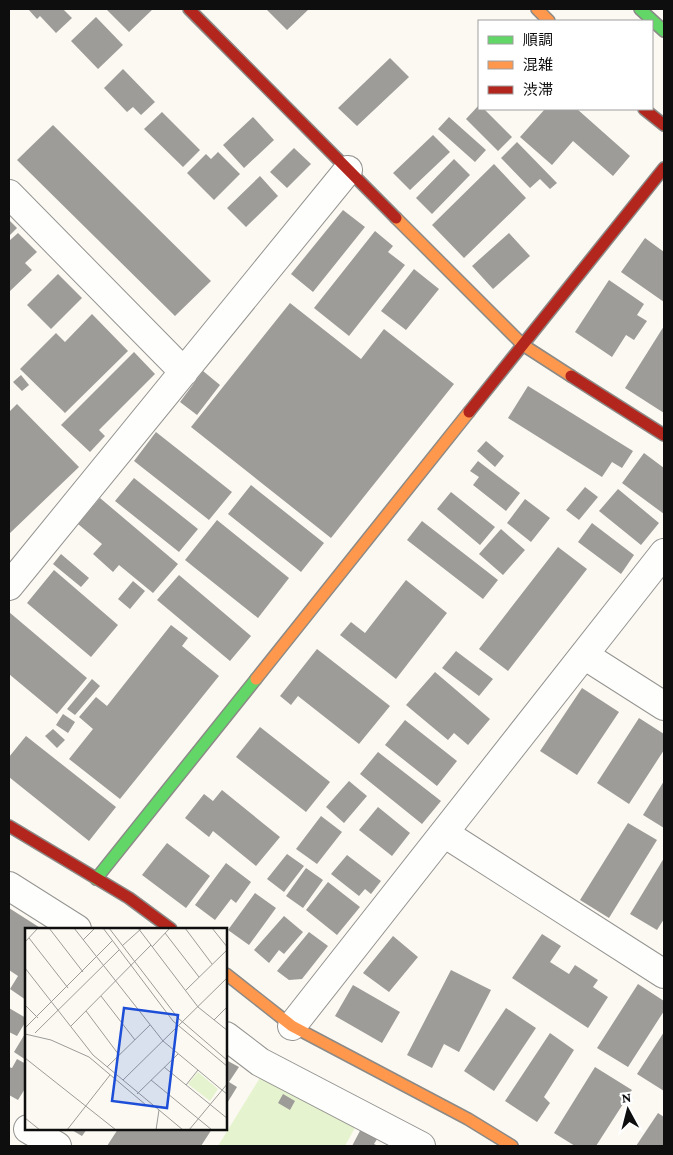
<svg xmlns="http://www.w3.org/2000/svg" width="673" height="1155" viewBox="0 0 673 1155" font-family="'Crimson Pro','Noto Sans JP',serif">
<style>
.green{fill:#e6f3cf}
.building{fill:#9e9c98}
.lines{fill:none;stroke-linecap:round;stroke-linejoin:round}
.street-casing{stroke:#959491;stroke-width:30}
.fast-casing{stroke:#8b8a87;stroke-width:14}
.slow-casing{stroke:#8b8a87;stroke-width:14}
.jam-casing{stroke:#8b8a87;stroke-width:14}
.street{stroke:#fefefd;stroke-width:28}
.fast{stroke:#63d668;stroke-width:11}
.slow{stroke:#ff974d;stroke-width:11}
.jam{stroke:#b3261e;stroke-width:11}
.inset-road{fill:none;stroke:#9c9b97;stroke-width:1}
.view{fill:#1d4ed8;fill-opacity:0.15;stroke:#1d4ed8;stroke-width:2.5}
.inset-edge{fill:none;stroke:#0e0e0e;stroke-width:2.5}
</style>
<rect width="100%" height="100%" fill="#fbf9f2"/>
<path class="green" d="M261,1076L356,1126L345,1146H218Z"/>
<path class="building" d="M28,9H63L72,18L56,33L40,16L37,19Z
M108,9H153L129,32L107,10Z
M266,9H309L287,30Z
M96,17L123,45L98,69L71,41Z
M390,58L409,77L357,126L338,108Z
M123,69L155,102L141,115L133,107L127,112L104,88Z
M479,105V109H484L512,137L498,151L466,119Z
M545,109H577L630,156L613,176L573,141L552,165L520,137Z
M162,112L200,150L183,167L144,129Z
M253,117L274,140L244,168L223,145Z
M449,117L486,150L475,162L438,129Z
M53,125L211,281L175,316L17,160Z
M433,135L450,152L410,190L393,173Z
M517,142L557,183L550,189L540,179L530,188L501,158Z
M294,148L311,164L287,188L270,172Z
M218,152L240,174L214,200L187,173L206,154L211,159Z
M454,159L470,175L432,214L416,198Z
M494,164L526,198L464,258L432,225Z
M260,176L278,196L246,227L227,208Z
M343,210L365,227L313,292L291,274Z
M9,220L17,228L9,236Z
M375,231L393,246L388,252L405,265L349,336L314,308Z
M18,233L37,252L25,263L32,270L9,292V241Z
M509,233L530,256L493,289L472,266Z
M645,238L664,252V302L621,272Z
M414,269L439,289L406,330L381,311Z
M58,274L82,298L51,329L27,305Z
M609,280L644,304L637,315L647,321L634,340L626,335L612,357L575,332Z
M290,303L361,359L384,329L454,384L331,538L191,427Z
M92,314L128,351L65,413L20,369L56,333L65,342Z
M664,326V413L625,388Z
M134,352L155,374L99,430L105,436L90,452L61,425Z
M203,371L220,385L197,415L180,402Z
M21,375L29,385L22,391L13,382Z
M528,386L633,451L622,468L612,462L602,477L508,418Z
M17,404L79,467L9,534V412Z
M156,432L232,492L209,520L134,461Z
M486,441L504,456L495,467L477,451Z
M644,453L664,468V514L622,483Z
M478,461L520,493L506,511L473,485L479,477L470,471Z
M134,478L198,529L179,552L115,501Z
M251,485L324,543L301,572L228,514Z
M585,487L598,497L579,520L566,510Z
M618,489L659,523L641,545L599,511Z
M451,492L495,527L480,545L437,509Z
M100,498L178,564L153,593L119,565L113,572L93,554L102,544L78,524Z
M525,499L550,518L531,542L507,523Z
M217,520L289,578L258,618L185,560Z
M422,521L498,580L483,599L407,540Z
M592,523L634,555L621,574L578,542Z
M501,529L525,550L503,575L479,554Z
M558,547L587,569L508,671L479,649Z
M61,554L89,578L81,587L53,564Z
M54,570L118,625L91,657L27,603Z
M179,575L251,636L230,661L157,600Z
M406,580L447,613L396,679L340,635L351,622L365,633Z
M133,581L145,591L130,609L118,599Z
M9,612L87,678L57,714L9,674Z
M171,625L188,638L182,646L219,676L120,799L69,759L93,729L79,717L96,697L107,706Z
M317,649L390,706L359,744L298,696L291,705L280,696Z
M456,651L493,679L479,696L442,668Z
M435,672L490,719L468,745L454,733L448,740L406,705Z
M92,679L100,686L75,715L67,709Z
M582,688L619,712L577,775L540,751Z
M63,714L75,722L68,733L56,725Z
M639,718L664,734V750L629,804L597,783Z
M405,720L457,761L437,786L385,745Z
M260,727L330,782L306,812L236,757Z
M53,729L65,740L57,748L45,736Z
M26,736L116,807L89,841L9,777V757Z
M378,752L441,801L422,824L360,774Z
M349,781L367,796L344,823L326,807Z
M664,781V828L643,815Z
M222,790L280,837L256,866L213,831L209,837L185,818L204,794L213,801Z
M378,807L410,833L392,856L359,830Z
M321,816L342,832L317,864L296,849Z
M628,823L657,840L609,918L580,900Z
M167,843L210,876L186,908L142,875Z
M287,854L304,866L284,892L267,879Z
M347,855L381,881L371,894L365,889L359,896L331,874Z
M664,858V919L657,930L630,914Z
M226,863L251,882L236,903L231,899L215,920L195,905Z
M306,868L323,880L303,908L286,896Z
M328,882L360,907L337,935L306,910Z
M255,893L276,908L249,945L228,930Z
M9,908L42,929H26V1000L10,989L18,976L9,970Z
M284,916L303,932L284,954L279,950L269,963L254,950Z
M309,932L328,946L302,979L289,980L277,971Z
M542,934L561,946L550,962L569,974L575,965L598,980L593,987L608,997L588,1028L512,978Z
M393,936L418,957L389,992L363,973Z
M451,970L491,990L459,1052L444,1044L432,1068L407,1055Z
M638,984L664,1001V1011L628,1067L597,1048Z
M353,985L400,1012L382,1043L335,1016Z
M9,1008L26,1018V1021L17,1036L9,1032Z
M506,1008L536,1028L494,1091L464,1071Z
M26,1032V1060L14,1052Z
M664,1032V1091L637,1074Z
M550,1033L574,1050L544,1097L550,1103L537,1122L505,1101Z
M17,1059L26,1064V1087L18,1100L9,1095V1067L12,1068Z
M226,1060L239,1067L229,1082L237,1087L226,1105Z
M595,1067L632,1090L596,1146H575L554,1133Z
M283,1094L295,1101L290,1110L278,1103Z
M658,1113L664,1117V1146H636Z
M362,1127L379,1136L374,1144L378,1146H352Z
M70,1129H87L82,1136Z
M118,1129H212L201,1146H107Z"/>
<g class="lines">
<defs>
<path id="street" d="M9,194L184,372
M9,586L348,170
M584,655L664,706
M444,833L664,974
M9,886L77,929
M292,1026L664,553
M226,1036L260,1062L421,1146
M28,1129L57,1146"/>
<path id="fast" d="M640,9L664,31
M96,879L256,679"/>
<path id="slow" d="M537,9L549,21
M396,218L523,345L571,376
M256,679L469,412
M226,974L292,1026L468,1119L512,1146"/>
<path id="jam" d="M189,9L396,218
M644,109L664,125
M571,376L664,435
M469,412L664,168
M9,826L129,898L171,929"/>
</defs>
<use href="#street" class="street-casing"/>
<use href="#fast" class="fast-casing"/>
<use href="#slow" class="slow-casing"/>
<use href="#jam" class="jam-casing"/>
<use href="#street" class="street"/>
<use href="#fast" class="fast"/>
<use href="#slow" class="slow"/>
<use href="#jam" class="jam"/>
</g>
<g transform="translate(25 928)">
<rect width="202" height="202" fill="#fbf9f2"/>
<path d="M173,144L193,161L185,173L163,156Z" fill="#e6f3cf"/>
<path class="inset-road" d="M24,0L58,44M49,0L138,113L203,167M78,0L148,93L203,139M84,0L153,90L203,133M113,0L173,79L203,103M160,0L187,36M187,0L203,20M140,5L174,49M4,10L43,60M58,12L70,0M0,14L13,0M97,18L117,0M127,19L145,0M0,40L68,127L158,202M161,62L203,21M76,68L110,112M0,77L13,90M61,83L94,127M189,92L203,78M46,98L126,17M0,100L87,13M10,105L94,22M0,106L26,112L64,129L121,177M0,130L91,202M82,139L125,97M139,139L203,191M98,152L203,49M126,152L187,202M161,157L173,142M112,166L153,126M0,190L15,202M42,202L85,147M131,202L134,182M164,202L203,155"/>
<path class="view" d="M99,80L153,87L142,180L87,173Z"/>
<rect width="202" height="202" class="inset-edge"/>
</g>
<rect width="673" height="1155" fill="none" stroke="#0e0e0e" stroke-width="20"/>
<rect x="478" y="20" width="175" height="90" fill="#ffffff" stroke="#9f9f9f"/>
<rect x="488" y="36" width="25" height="8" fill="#63d668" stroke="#9f9f9f"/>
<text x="523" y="45" font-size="15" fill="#0e0e0e">順調</text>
<rect x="488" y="61" width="25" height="8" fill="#ff974d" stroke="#9f9f9f"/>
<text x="523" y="70" font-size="15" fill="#0e0e0e">混雑</text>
<rect x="488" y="86" width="25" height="8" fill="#b3261e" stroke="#9f9f9f"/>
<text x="523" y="95" font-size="15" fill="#0e0e0e">渋滞</text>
<g transform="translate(628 1110) rotate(353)" stroke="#ffffff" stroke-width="4" paint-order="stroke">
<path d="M0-4L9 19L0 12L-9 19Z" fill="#0e0e0e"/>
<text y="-8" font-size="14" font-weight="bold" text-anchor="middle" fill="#0e0e0e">N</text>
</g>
</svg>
